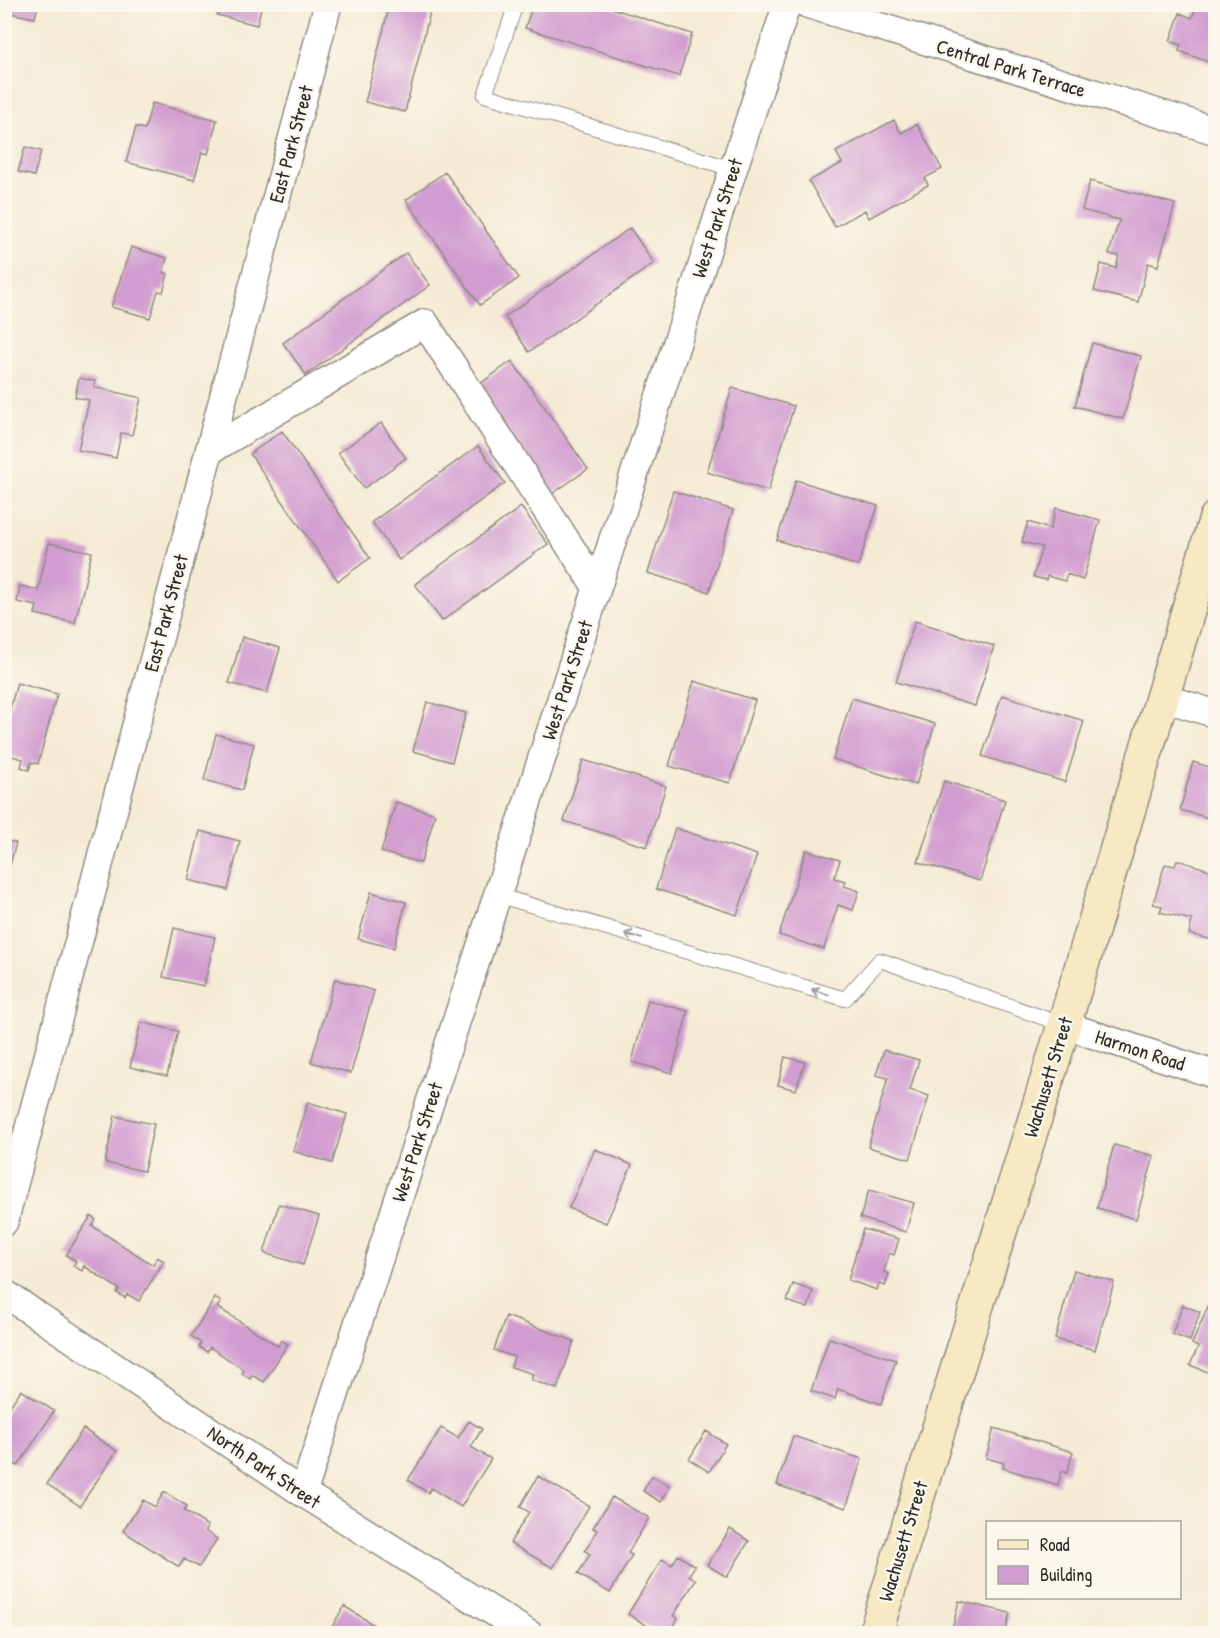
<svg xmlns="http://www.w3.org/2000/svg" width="1220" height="1638" viewBox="0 0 1220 1638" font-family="'Patrick Hand',sans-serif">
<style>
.building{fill:#d19cd0}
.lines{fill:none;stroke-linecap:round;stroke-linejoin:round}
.lane-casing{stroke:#908b80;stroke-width:16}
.street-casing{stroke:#908b80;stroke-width:30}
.secondary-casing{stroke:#908b80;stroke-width:36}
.lane{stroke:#fff;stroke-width:14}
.street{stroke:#fff;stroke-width:27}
.secondary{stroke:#f7e9c3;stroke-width:33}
.oneway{stroke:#a0a0a0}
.labels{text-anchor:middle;stroke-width:5;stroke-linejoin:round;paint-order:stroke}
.street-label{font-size:20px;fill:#2b2b2b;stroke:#fbf7ec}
</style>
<rect width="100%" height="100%" fill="#fbf7ec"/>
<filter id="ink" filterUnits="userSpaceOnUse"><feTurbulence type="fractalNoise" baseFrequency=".0167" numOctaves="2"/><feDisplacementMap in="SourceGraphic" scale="12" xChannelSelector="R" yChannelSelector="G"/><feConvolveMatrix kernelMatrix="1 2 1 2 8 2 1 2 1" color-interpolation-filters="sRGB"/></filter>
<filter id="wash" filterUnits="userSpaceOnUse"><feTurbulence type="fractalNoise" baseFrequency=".008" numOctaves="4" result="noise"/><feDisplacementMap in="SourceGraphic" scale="24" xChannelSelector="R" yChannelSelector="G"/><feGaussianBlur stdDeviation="1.35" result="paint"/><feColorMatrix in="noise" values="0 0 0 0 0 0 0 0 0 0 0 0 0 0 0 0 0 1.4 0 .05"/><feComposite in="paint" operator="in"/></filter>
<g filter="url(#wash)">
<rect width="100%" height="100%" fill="#f5ebd5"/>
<g id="blocks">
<path class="building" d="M4,4H38L35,18L4,12Z
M220,4H262L257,25L217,15Z
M390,4H432L405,112L365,102Z
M533,4H599L692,34L679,76L525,28Z
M1197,4H1216V65L1179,51L1181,45L1170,41L1180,13L1192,18Z
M152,103L217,120L208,154L202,152L194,180L126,162L136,127L145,129Z
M894,120L901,133L917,124L942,169L925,178L928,185L869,218L865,210L835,227L809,181L842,163L836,152Z
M25,147L41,151L34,176L18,172Z
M445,172L519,278L480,305L406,200Z
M1090,181L1175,204L1158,266L1148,263L1138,302L1094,291L1101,264L1116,268L1119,256L1109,254L1119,220L1082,210Z
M630,228L654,263L529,352L505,317Z
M131,247L167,258L163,272L168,274L163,292L158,291L150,318L111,307Z
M406,253L430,285L306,375L283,343Z
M1092,343L1141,356L1123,419L1075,406Z
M512,361L588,469L549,496L473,389Z
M79,378L95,381L94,387L141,398L132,435L121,433L116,458L78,450L89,400L75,397Z
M732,388L794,406L768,491L707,472Z
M381,423L406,458L364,488L338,453Z
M282,431L370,558L338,581L250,454Z
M478,446L505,483L399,560L372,522Z
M796,480L878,506L858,566L777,540Z
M673,491L733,510L709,592L648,573Z
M521,507L548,544L442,621L415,584Z
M1056,508L1100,520L1083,580L1067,574L1065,581L1047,576L1046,580L1033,577L1042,547L1022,542L1028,522L1050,529Z
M49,543L92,552L75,623L35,614L37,606L17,602L20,586L38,590Z
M915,621L994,646L975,706L896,682Z
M242,637L280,648L267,693L229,683Z
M694,681L755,700L730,783L669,766Z
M17,683L57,694L38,764L31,762L29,770L21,767L23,759L4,754V731Z
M1002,695L1084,721L1065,782L982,756Z
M852,698L935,724L916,785L833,759Z
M427,702L466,713L452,762L413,751Z
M216,734L254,744L242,790L204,780Z
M583,760L666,786L647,847L564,821Z
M1193,762L1216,769V820L1180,810Z
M944,781L1005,800L980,881L918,862Z
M396,802L435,814L421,863L381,852Z
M675,828L757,855L737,915L656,889Z
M200,831L240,841L228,890L188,880Z
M5,840L16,843L5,883Z
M806,850L840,860L834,878L846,881L844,886L859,891L853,910L838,905L824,949L779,935Z
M1177,860L1216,872V941L1189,934L1192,920L1160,912L1162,906L1153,904L1165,864L1175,866Z
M371,892L406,902L394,948L358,939Z
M174,928L215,937L204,986L163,977Z
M335,979L374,991L351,1073L311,1062Z
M648,1000L688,1011L672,1073L632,1062Z
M141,1022L178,1031L167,1076L130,1067Z
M884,1050L919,1060L910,1090L929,1096L910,1159L868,1147L888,1078L876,1075Z
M785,1057L805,1062L796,1090L778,1085Z
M308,1102L347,1114L332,1163L293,1151Z
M115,1116L154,1124L144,1171L105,1163Z
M1114,1145L1154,1156L1136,1219L1097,1208Z
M595,1149L632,1165L606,1223L569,1208Z
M869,1190L914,1203L906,1232L860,1218Z
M279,1204L319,1216L303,1265L264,1253Z
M91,1216L96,1220L92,1226L153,1265L157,1257L164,1261L139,1301L127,1294L125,1298L117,1293L119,1289L84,1266L82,1271L73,1266L76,1261L66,1255Z
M863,1229L899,1239L894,1255L889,1253L884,1272L889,1274L885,1286L879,1284L877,1290L848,1280Z
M1074,1270L1114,1282L1095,1350L1055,1339Z
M793,1284L813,1291L808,1308L787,1301Z
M215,1298L221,1302L217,1307L278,1346L281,1340L288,1344L264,1382L252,1375L250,1379L242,1374L244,1370L210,1347L207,1352L199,1347L201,1343L191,1336Z
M1209,1304L1216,1307L1215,1375L1190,1365L1198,1347L1192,1344Z
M1183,1305L1200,1312L1190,1341L1172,1334Z
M506,1316L574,1341L557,1389L531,1380L533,1374L511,1367L514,1357L494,1350Z
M829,1338L896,1360L881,1404L838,1389L835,1399L811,1391Z
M21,1390L54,1411L18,1466L4,1457V1415Z
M469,1421L482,1429L471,1447L491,1459L461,1507L431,1488L428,1493L408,1480L441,1428L458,1438Z
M994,1428L1073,1452L1067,1473L1062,1471L1058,1485L1003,1468L1004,1463L986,1458Z
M83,1429L117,1451L80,1506L47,1484Z
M706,1431L726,1444L709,1472L689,1459Z
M793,1436L862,1459L846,1508L777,1485Z
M538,1476L589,1506L553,1568L510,1543L529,1512L520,1507Z
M652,1476L670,1486L661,1502L643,1491Z
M164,1492L187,1506L184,1511L208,1526L205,1531L217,1539L199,1567L184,1559L179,1567L123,1531L143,1500L155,1507Z
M612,1497L649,1518L628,1553L632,1555L610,1593L578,1574L590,1554L585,1551L597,1530L593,1528Z
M730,1529L749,1541L727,1577L707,1565Z
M678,1555L695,1566L689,1575L696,1580L673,1616L678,1618L669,1634H660L628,1614L662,1559L672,1565Z
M959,1601L1010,1613L1005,1634H951Z
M344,1606L377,1627L373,1634H328Z"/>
</g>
</g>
<g filter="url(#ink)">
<use href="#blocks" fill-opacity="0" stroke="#908b80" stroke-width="1.5"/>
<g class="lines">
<defs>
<path id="lane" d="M516,4L485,95L733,169
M497,895L845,999L880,960L1064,1025"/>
<path id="street" d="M807,4L1216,131
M209,451L425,323L597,588
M1161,697L1216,714
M1064,1025L1216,1075
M4,1222L328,4
M4,1293L303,1493L529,1634
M303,1493L787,4"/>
<path id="secondary" d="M875,1634L1064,1025L1216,518"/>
</defs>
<use href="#lane" class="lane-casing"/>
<use href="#street" class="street-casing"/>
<use href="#secondary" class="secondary-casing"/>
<use href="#lane" class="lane"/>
<use href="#street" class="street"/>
<use href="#secondary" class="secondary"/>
</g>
<defs><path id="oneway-shaft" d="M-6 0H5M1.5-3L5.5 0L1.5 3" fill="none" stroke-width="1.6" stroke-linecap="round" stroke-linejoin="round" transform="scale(1.5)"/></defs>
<g class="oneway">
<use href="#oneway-shaft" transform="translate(633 936) rotate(-163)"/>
<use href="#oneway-shaft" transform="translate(820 992) rotate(-163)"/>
</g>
</g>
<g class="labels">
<g class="street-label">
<text transform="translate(1011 68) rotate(17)" y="7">Central Park Terrace</text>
<text transform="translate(291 144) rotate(-75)" y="7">East Park Street</text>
<text transform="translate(717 218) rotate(-72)" y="7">West Park Street</text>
<text transform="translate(166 613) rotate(-75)" y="7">East Park Street</text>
<text transform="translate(567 680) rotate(-72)" y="7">West Park Street</text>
<text transform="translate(1140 1050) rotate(18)" y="7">Harmon Road</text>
<text transform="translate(1048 1077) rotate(-73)" y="7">Wachusett Street</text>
<text transform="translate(417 1142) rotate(-72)" y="7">West Park Street</text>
<text transform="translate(264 1467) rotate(34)" y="7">North Park Street</text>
<text transform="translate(903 1541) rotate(-73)" y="7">Wachusett Street</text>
</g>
</g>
<rect width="1220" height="1638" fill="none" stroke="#fbf7ec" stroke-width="24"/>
<rect x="986" y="1521" width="195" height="78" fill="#fbf7ec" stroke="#a8a59f" stroke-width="1.5"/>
<rect x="998" y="1540" width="30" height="9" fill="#f7e9c3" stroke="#a8a59f" stroke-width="1.5"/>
<text x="1040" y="1551" font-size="18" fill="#2b2b2b">Road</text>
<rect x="998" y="1566" width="30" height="18" fill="#d19cd0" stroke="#a8a59f" stroke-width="1.5"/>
<text x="1040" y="1581" font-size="18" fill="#2b2b2b">Building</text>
</svg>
